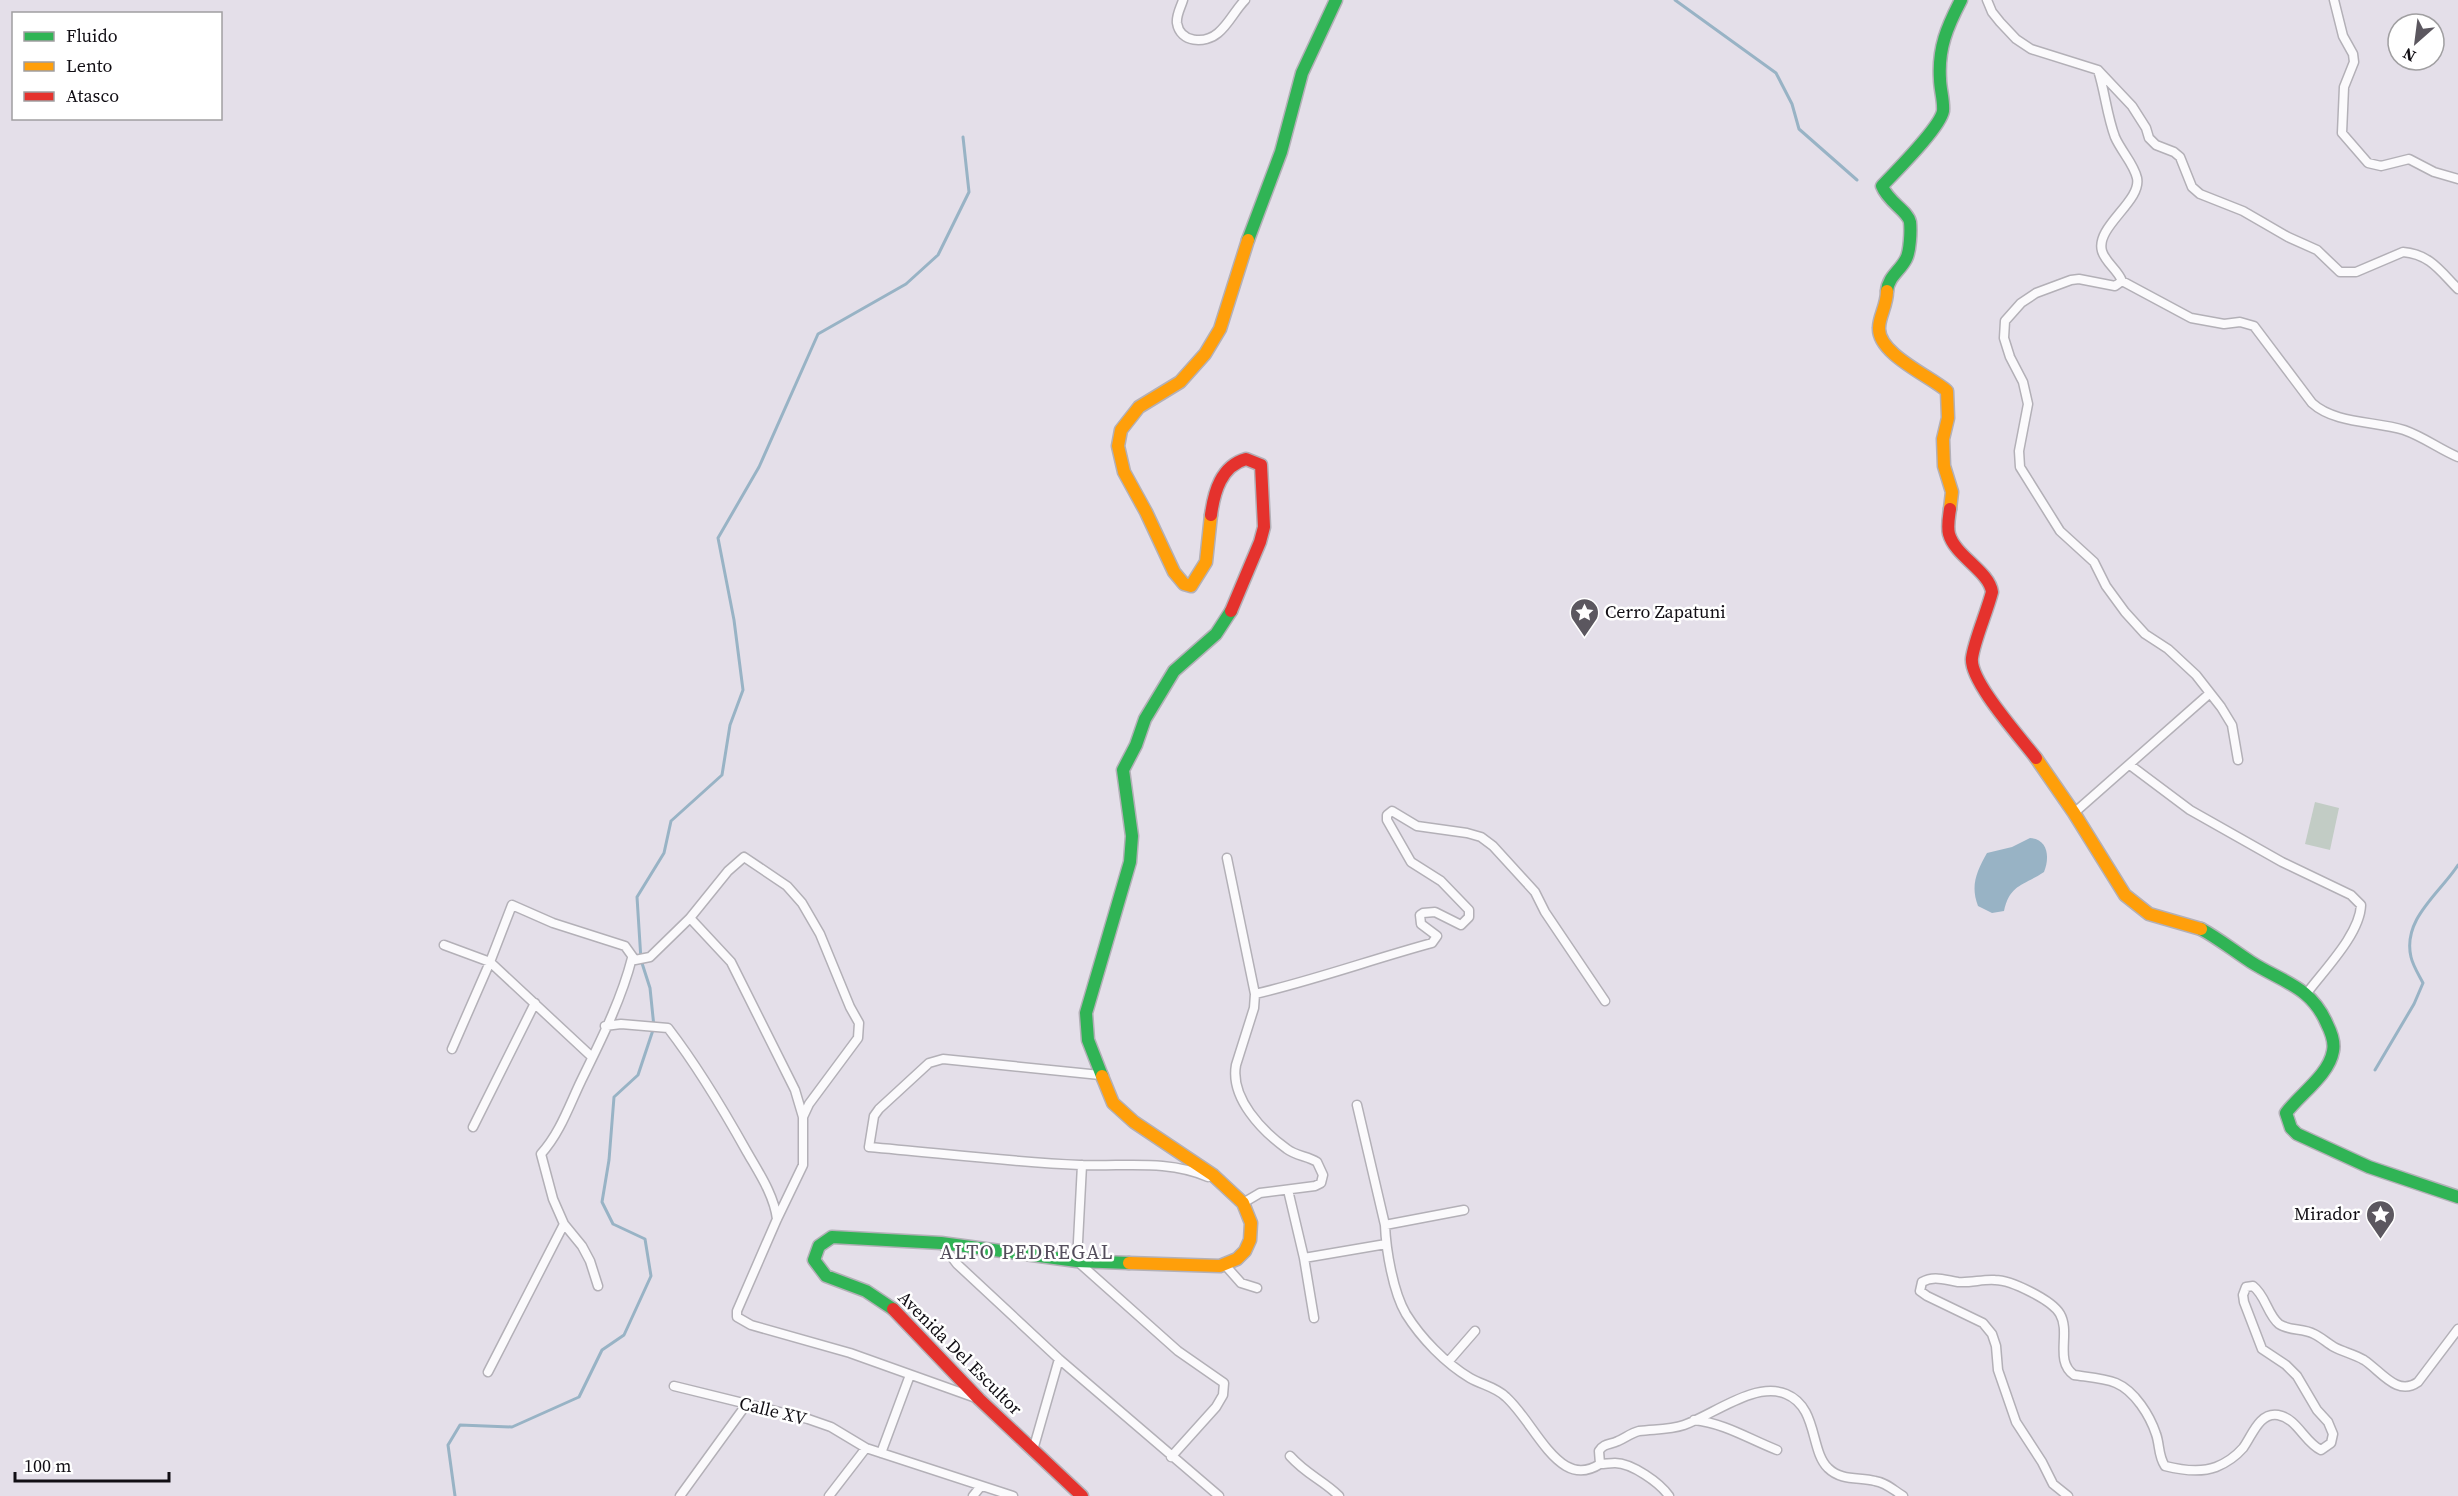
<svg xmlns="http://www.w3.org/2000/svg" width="2458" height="1496" viewBox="0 0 2458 1496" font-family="'Source Serif 4',serif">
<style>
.green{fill:#c2ccc5}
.water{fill:#98b3c5}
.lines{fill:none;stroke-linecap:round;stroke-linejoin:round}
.stream{stroke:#98b3c5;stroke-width:3}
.street-casing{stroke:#b3b0b7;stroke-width:11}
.fast-casing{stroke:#b3b0b7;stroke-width:15}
.slow-casing{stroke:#b3b0b7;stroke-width:15}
.jam-casing{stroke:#b3b0b7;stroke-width:15}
.street{stroke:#fbfafc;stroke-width:8}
.fast{stroke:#30b455;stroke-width:12}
.slow{stroke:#ff9f0a;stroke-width:12}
.jam{stroke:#e5322d;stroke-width:12}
.labels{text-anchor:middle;stroke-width:5;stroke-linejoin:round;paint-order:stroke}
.poi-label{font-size:18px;fill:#110e14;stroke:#fff;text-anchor:start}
.street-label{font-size:18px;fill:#110e14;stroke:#fff}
.neighbourhood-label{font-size:20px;letter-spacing:1.5px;fill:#534d5b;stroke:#fff}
</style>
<rect width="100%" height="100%" fill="#e4dfe9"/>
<path class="green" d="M2315,802L2339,808L2330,850L2305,844Z"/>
<path class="water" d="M2030,838C2048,839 2050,857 2044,872C2023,886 2010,884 2004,911L1992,913L1978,906C1970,885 1977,871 1987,853L2012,847Z"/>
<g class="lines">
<path class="stream" d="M1675,0L1776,73L1792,104L1799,129L1857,180
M2375,1070L2414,1004L2423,983C2419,975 2413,966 2411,957C2402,919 2440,893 2458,865
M455,1496L448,1445L460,1425L512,1427L579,1397L602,1350L624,1335L651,1276L645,1239L613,1224L602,1202L609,1160L614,1097L638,1075L654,1027L650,988L641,960L637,897L664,853L671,821L722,775L730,725L743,690L734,620L718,538L759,467L818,334L906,284L938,255L969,192L963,137"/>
<defs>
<path id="street" d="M1183,0C1181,7 1176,15 1177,23C1180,43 1205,44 1218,33C1229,24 1235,10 1245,0
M1987,0L1992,12L2000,22L2016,39L2031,49L2098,70L2132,106L2146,128L2149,138L2156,145L2174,152L2180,157L2192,187L2200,194L2243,211L2288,237L2317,250L2340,272H2356L2403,252C2430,254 2441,272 2458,289
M2334,0L2343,36L2353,54L2354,62L2344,87L2342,133L2368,163L2381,166L2409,159L2434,172L2458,179
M2098,70C2105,92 2107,116 2115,137C2121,151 2134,164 2137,178C2142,201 2095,227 2102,251C2105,262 2118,270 2122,281L2115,286L2079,279L2071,280L2036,293L2021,303L2005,321L2004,338L2010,357L2023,382L2028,404L2019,451L2020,467L2060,531L2094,562L2106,586L2125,612L2145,634L2168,649L2196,675L2221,707L2232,725L2238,760
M2122,281L2191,318L2224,324L2240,322L2254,326L2312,403C2335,424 2375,421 2404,430C2424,437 2439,449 2458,457
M2130,765L2190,810L2282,862L2351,895L2361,905C2360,934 2324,970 2307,993
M2074,813L2209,694
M1227,858L1255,994L1254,1008L1236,1065C1230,1098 1262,1131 1287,1149C1296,1156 1308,1156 1317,1162L1323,1175L1321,1183L1315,1186L1260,1193L1243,1203
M690,918L728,871L744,857L787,886L802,903L820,934L850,1007L859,1023L858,1038L809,1104L803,1117
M444,945L490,962L592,1057
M1255,994C1315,980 1373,959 1432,943L1437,936L1421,924L1420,915L1423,913L1435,912L1461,925L1469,917V910L1441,881L1411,862L1387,820V815L1392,811L1417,826L1467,833L1481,837L1493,846L1535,892L1545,912L1605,1001
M605,1026L621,1024L668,1028C698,1067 723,1109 747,1152C759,1173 774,1195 777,1219
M452,1049L490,962L512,905L553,923L625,946L635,960L650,957L690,918L731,962L795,1090L803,1117V1165L777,1219L737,1311V1317L751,1325L850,1353L976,1398
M1100,1075L943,1059L929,1063L879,1109L874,1116L869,1147C939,1153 1010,1162 1080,1165C1123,1167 1167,1159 1208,1177
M1357,1105L1385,1225C1386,1250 1393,1292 1406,1314C1421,1338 1445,1363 1470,1378C1482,1385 1496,1387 1506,1397C1527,1416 1543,1452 1566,1466C1578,1473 1589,1471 1600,1464
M473,1127L535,1003
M1082,1165L1077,1261L1178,1351L1224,1383L1223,1395L1216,1407L1171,1457
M1288,1190L1304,1258L1314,1318
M1385,1225L1464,1210
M941,1243L957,1264L1059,1359L1219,1496
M1304,1258L1386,1244
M1225,1265L1241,1283L1257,1288
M598,1286L590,1261L582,1246L564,1224L553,1199L541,1154C560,1133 569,1106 581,1081C600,1042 621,1001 632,958
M1448,1362L1475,1331
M488,1372L564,1224
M674,1386L808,1419L831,1427L866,1448L1013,1496
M1694,1420C1724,1423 1749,1439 1777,1450
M1033,1450L1059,1359
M881,1453L910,1375
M1290,1456C1307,1475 1323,1480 1339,1496
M680,1496L746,1405
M829,1496L866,1448
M973,1496L981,1486
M1669,1496C1660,1483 1632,1463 1615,1463C1610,1463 1605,1464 1600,1464L1599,1451C1604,1443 1610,1445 1618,1441C1625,1438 1631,1433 1639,1431C1654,1429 1669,1430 1684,1425C1713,1415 1755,1381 1786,1394C1818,1407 1810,1451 1828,1468C1841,1481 1859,1477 1875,1481C1887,1483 1893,1490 1903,1496
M2068,1496L2053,1484L2042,1462L2016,1422L1998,1370L1996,1346L1992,1334L1983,1323L1927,1296L1920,1291L1922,1282C1934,1275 1945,1280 1958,1282C1971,1283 1983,1279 1995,1280C2011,1280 2052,1300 2060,1314C2071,1333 2054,1361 2074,1375C2087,1377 2104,1378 2116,1383C2135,1391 2150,1416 2156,1434C2160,1445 2158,1456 2165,1466C2181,1470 2200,1473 2216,1467C2226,1463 2236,1456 2243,1448C2252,1436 2259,1412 2278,1415C2297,1418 2305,1443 2321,1450L2331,1443L2333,1434L2328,1422L2317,1410L2297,1376L2286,1365L2262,1349L2244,1302L2243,1295L2246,1287L2253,1286C2266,1296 2267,1314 2279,1324C2289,1331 2303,1328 2314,1334C2321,1337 2327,1343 2334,1347C2343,1352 2354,1354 2364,1360C2381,1371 2397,1397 2418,1382L2458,1329"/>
<path id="fast" d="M1248,240L1281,152L1302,73L1336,0
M1887,291C1888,277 1900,271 1906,259C1910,252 1911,231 1910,222C1908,211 1888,202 1882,186C1895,172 1940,128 1943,111C1944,101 1940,89 1940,79C1938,48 1947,27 1961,0
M2201,929C2218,938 2234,951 2251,962C2282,982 2311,986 2327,1024C2331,1032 2335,1042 2333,1051C2329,1075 2300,1094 2286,1113L2291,1128L2297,1134L2369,1167L2458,1197
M1102,1076L1088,1040L1086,1013L1130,862L1132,836L1123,770L1136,745L1145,719L1174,671L1216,634L1231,611
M893,1309L866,1291L826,1276L814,1260L819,1246L832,1237L941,1243L1077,1261L1129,1263"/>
<path id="slow" d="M1887,291C1887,306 1879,316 1879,328C1878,354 1930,376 1947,391L1948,418L1943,439L1944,466L1952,492L1950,509
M1211,515L1206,562L1191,586L1184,584L1174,572L1146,512L1124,472L1118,446L1121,430L1139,407L1180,382L1205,354L1220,329L1248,240
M2036,758L2074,813L2125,895L2149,914L2201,929
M1102,1076L1113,1103L1134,1122L1213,1175L1243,1203L1251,1223L1250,1240L1245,1251L1237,1259L1220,1266L1129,1263"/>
<path id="jam" d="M1950,509C1949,517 1947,526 1949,534C1955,556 1989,571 1992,592C1987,612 1974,641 1972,658C1969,681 2021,738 2036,758
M1211,515C1214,492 1221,466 1246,459L1261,465L1264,527L1260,542L1231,611
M893,1309L979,1399L1082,1496"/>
</defs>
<use href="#street" class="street-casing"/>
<use href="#fast" class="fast-casing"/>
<use href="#slow" class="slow-casing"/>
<use href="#jam" class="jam-casing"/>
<use href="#street" class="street"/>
<use href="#fast" class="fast"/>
<use href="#slow" class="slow"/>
<use href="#jam" class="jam"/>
</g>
<defs>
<symbol id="sight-pin" viewBox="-11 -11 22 30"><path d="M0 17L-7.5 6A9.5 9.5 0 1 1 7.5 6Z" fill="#5b575f" stroke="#fff"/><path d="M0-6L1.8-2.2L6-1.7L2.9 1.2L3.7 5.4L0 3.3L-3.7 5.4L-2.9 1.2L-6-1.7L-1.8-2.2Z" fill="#fff"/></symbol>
</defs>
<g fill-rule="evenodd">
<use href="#sight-pin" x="1568" y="596" width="33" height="45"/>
<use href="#sight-pin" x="2364" y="1198" width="33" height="45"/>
</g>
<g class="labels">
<g class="poi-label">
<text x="1605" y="618">Cerro Zapatuni</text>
<text x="2360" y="1220" text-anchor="end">Mirador</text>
</g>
<g class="street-label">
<text transform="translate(960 1353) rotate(45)" y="6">Avenida Del Escultor</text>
<text transform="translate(773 1411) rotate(14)" y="6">Calle XV</text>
</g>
<g class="neighbourhood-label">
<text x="1027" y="1259">ALTO PEDREGAL</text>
</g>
</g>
<rect x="12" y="12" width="210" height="108" fill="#ffffff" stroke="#a09fa1" stroke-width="1.5"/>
<rect x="24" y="32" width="30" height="9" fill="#30b455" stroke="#a09fa1" stroke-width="1.5"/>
<text x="66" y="42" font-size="18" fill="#110e14">Fluido</text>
<rect x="24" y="62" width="30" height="9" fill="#ff9f0a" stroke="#a09fa1" stroke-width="1.5"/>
<text x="66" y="72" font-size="18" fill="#110e14">Lento</text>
<rect x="24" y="92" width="30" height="9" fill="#e5322d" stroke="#a09fa1" stroke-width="1.5"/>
<text x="66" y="102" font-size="18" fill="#110e14">Atasco</text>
<g transform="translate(2416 42) rotate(208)"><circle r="28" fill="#ffffff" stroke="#a09fa1" stroke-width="1.5"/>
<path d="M0-4.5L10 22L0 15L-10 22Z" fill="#5b575f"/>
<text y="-9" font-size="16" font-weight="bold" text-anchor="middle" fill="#110e14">N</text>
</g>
<path d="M15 1472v9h154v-9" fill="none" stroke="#110e14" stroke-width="3"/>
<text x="24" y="1472" font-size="18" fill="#110e14" stroke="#ffffff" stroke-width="4.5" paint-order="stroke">100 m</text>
</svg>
